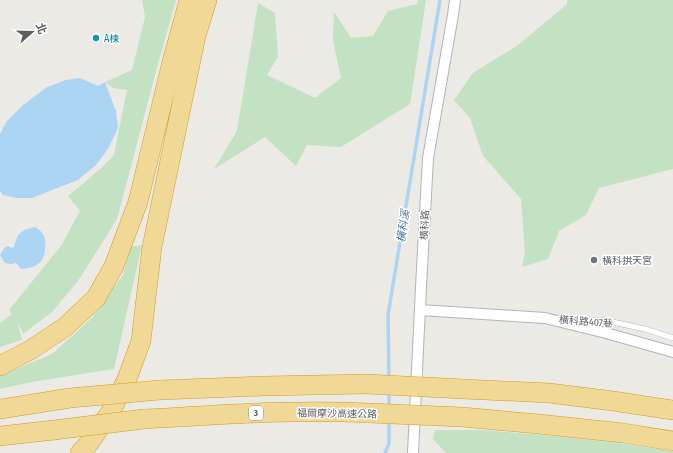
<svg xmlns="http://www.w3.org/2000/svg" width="673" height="453" viewBox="0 0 673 453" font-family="'Fira Sans Condensed','Noto Sans TC',sans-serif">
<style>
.green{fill:#c3e1c3}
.water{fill:#acd5f4}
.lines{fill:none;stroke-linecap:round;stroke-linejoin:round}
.stream{stroke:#acd5f4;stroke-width:3.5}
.service-casing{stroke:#b1b4b7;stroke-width:6}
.minor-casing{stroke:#b1b4b7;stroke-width:12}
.motorway-casing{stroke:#d49a1c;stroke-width:20}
.service{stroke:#fff;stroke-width:5}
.minor{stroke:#fff;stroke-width:10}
.motorway{stroke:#f0d997;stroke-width:19}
.motorway-bridge-casing{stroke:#d49a1c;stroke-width:20;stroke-linecap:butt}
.motorway-bridge{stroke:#f0d997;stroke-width:19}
.culture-dot{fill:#0f9aa8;stroke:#fff;stroke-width:1.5}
.worship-dot{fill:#6b7280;stroke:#fff;stroke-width:1.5}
.labels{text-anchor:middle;stroke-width:3;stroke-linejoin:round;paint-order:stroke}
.shield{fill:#fff;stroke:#8d8f91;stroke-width:1}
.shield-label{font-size:9px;font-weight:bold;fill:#5c5f62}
.culture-label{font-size:10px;fill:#0d838f;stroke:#fff;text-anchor:start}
.street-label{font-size:10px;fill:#5c5f62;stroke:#fff}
.worship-label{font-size:10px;fill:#5b616d;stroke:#fff;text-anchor:start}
.water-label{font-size:11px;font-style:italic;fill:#4c77a4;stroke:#fff}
</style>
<rect width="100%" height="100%" fill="#eceae4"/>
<path class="green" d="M142,0H176L158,64L117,219L78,281L52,312L23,334L17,320L22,340L0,347V323L12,314L9,310L61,246L80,211L68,196L99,170L114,155L127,90L113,88L105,82L132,70L145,17Z
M418,0H426L410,104L341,147L307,145L296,166L265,137L214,169L237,131L258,3L275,13L278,57L267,75L315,98L341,78L333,40L334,12L351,38L373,36L388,11L417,4Z
M567,0H673V169L599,188L586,215L559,231L548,259L522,267L525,252L521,199L483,156L470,118L454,100L473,73L518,45L567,4Z
M142,245L114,369L32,382L0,389V375L16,369L52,354L92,318L123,275L130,247Z
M435,430H481L544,435L619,443L673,451V453H446L433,439Z"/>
<path class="water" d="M80,78L98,86L105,82L116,111L118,128L108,149L96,165L78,180L32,198H16L3,195L0,191V134L6,122L23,105L47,87L66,80Z
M35,227C45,233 46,238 45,249C45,251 45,253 44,255C42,265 30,269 21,269L16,263L11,264L5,263L0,255L4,248L8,246L12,248L14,247C18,233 20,230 35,227Z"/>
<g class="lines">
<path class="stream" d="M389,381L388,315L440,0
M389,391V409
M385,453L389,443V419"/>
<defs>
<path id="service" d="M566,319L608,321L645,329L673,338"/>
<path id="minor" d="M420,310L545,318L606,333L673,352
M413,453L421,287L428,158L453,15L455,0"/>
<path id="motorway" d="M0,366L32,349L65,327L96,298L114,266L138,202L172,62L189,0
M464,389L549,393L613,401L673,410
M160,390L264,386L366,384
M0,409L70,398
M462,417L539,424L623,433L673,441
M144,419C219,415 294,409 369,413
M0,436L54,430
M80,453L90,442L111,411L127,379L141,341L152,247L196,36L207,0"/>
</defs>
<use href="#service" class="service-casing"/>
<use href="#minor" class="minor-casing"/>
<use href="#motorway" class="motorway-casing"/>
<use href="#service" class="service"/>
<use href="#minor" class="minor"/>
<use href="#motorway" class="motorway"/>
<defs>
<path id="motorway-bridge" d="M366,384L464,389
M70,398L160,390
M369,413L462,417
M54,430L144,419"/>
</defs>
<use href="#motorway-bridge" class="motorway-bridge-casing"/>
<use href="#motorway-bridge" class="motorway-bridge"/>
</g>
<circle class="culture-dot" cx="96" cy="38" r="4"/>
<circle class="worship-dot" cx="594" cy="260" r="4"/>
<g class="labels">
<rect class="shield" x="249" y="406" width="14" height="14" rx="3"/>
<g class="shield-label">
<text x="256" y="416">3</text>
</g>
<g class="culture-label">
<text x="104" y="42">A棟</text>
</g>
<g class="street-label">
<text transform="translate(424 225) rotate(-87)" y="4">橫科路</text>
<text transform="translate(586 321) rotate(4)" y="4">橫科路407巷</text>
<text transform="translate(337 413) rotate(1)" y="4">福爾摩沙高速公路</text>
</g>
<g class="worship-label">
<text x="602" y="264">橫科拱天宮</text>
</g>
<g class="water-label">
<text transform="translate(403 226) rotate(-81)" y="4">橫科溪</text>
</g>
</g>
<g transform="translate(32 32) rotate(70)" stroke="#ffffff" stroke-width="3" paint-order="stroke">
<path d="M0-3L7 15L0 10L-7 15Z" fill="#5c5f62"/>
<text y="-6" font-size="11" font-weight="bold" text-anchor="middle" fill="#5c5f62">北</text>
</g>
</svg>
